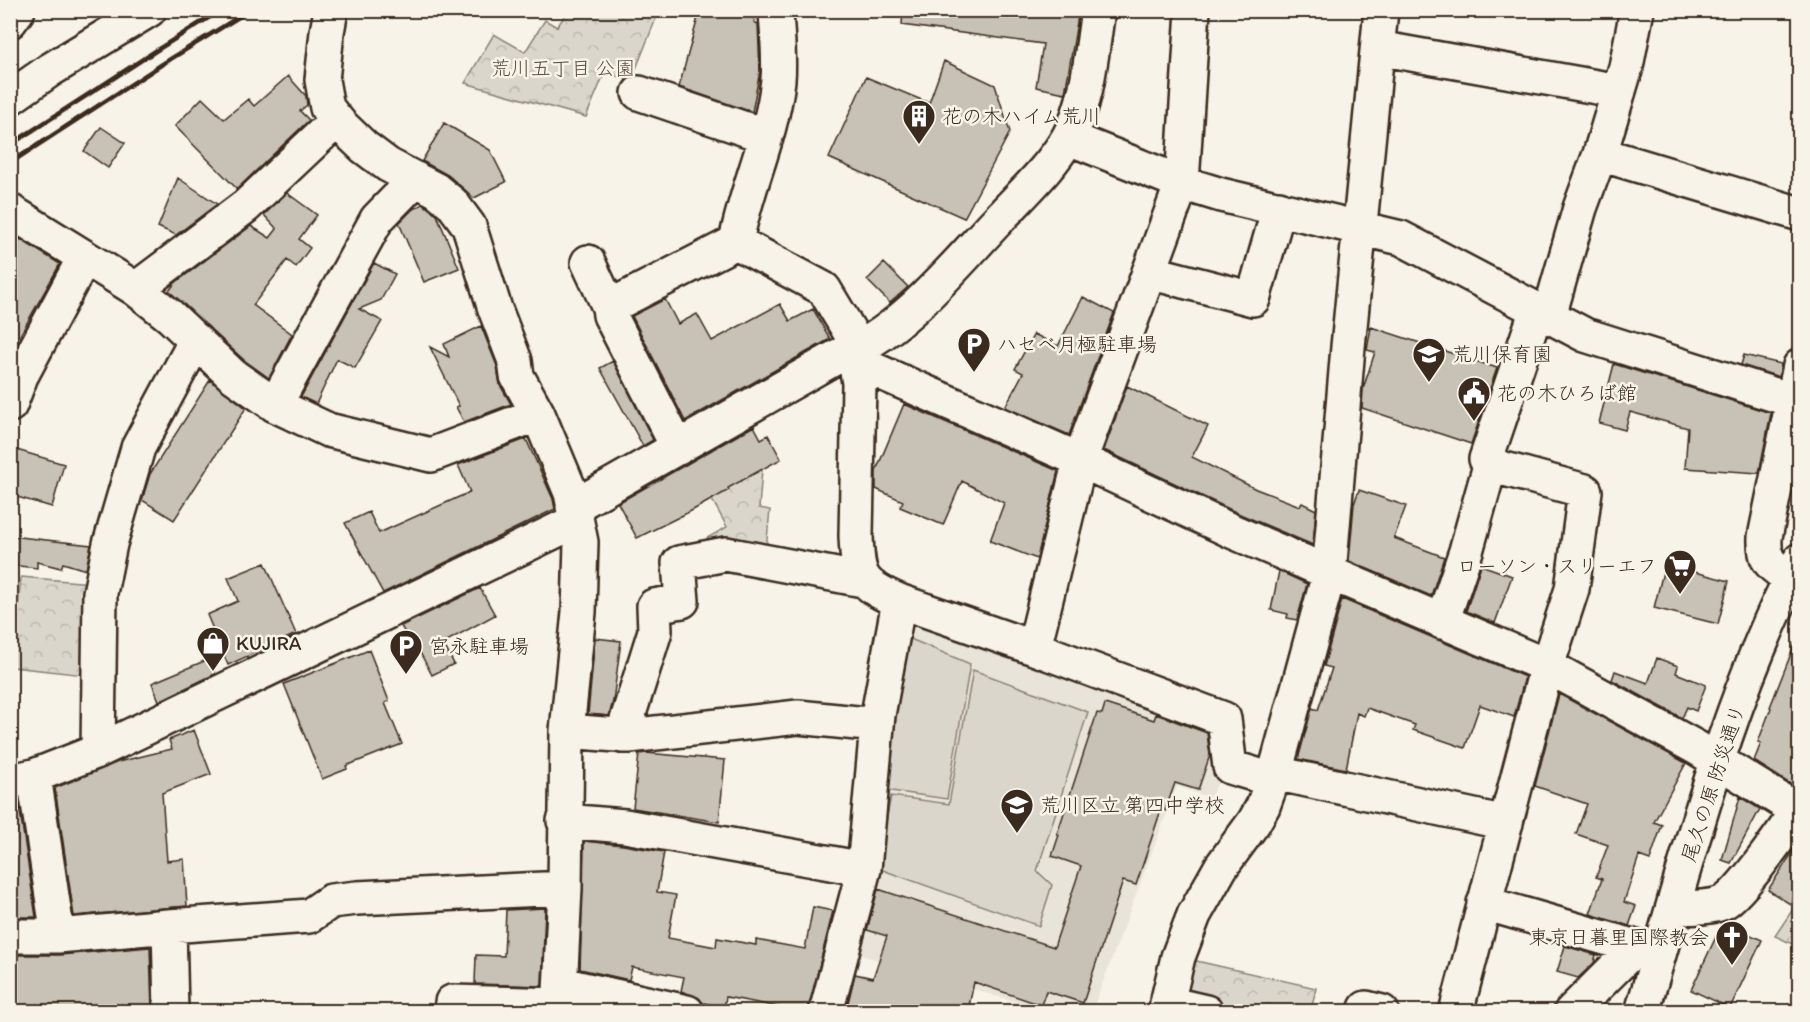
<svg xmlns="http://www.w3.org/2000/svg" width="1810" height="1022" viewBox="0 0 1810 1022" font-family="Itim,'Klee One',sans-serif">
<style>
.built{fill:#e9e4d9}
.park{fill:url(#park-crowns);stroke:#8b8074;stroke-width:1.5}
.pitch{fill:#dbd6cb;stroke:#8b8074;stroke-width:1.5}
.building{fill:#c8c1b6;stroke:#3b2a1e;stroke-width:1.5}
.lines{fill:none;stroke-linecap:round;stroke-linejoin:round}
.minor-casing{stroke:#3b2a1e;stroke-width:38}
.major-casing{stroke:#3b2a1e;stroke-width:38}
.minor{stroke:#f7f3e8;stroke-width:33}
.major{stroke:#f7f3e8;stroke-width:33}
.rail{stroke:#3b2a1e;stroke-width:4.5}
.labels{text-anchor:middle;stroke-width:5;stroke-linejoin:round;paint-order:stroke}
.park-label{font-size:20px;fill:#5b4c41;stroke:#f7f3e8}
.poi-label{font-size:20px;fill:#3b2a1e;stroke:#f7f3e8;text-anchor:start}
.street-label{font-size:20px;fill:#3b2a1e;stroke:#f7f3e8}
</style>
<defs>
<pattern id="park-crowns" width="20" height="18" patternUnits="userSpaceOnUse" patternTransform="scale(1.5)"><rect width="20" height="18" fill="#dbd6cb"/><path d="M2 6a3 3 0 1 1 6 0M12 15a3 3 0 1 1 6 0" fill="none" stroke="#bdb8ae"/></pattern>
</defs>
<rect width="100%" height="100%" fill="#f7f3e8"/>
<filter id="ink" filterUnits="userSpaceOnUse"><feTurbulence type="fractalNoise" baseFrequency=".0167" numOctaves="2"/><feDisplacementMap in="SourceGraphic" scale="12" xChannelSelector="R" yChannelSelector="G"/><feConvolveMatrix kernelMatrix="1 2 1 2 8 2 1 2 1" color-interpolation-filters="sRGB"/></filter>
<g filter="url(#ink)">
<path class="built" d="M916,614L1218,727L1223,772L1210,798L1177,786L1092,1011H1045L849,951L905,624Z"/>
<path class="park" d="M568,11H659L631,81L605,72L586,117L465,83L494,34L525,52L545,20L557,27Z
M762,469L759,508L770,510L766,549L708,541L707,538L727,527L710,496Z
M21,577L91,583L85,675L12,667Z
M1799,900V947L1775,936Z
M1192,960L1316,988L1311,1011H1230L1182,1001Z"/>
<path class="pitch" d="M908,638L970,664L947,799L885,790Z
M973,670L1088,712L1037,871L1052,885L1039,926L877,868L891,796L949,804Z"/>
<path class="building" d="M700,10H756L754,22L758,24L760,71L752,112L679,87Z
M903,10H1040L1078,16L1065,93L1036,87L1043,44L902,25Z
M944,61L995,85L1010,132L964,218L829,158L866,77L929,103Z
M288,76L306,96L307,105L300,111L309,120L237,189L175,126L202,98L224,119L248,99L254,106Z
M444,123L490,150L506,182L474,198L448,175L422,161Z
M101,127L125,143L108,168L84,151Z
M178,178L217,204L176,235L158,227Z
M287,193L317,215L299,239L310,248L296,267L287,260L253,305L292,334L269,378L244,360L169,291L175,283L251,226L270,238L277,229L264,215Z
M423,204L437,215L459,268L424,282L399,223L413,209Z
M10,233L60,264L10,353Z
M374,263L395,274L381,300L359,309L382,321L355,368L337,359L316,404L301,397Z
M884,263L908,287L890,303L867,280Z
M1083,297L1114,313L1069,435L1005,407L1023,373L1015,369L1034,334L1058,346Z
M665,299L678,324L697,314L712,341L780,304L790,321L813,309L830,339L685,421L632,316Z
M481,326L497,366L500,385L511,404L464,422L456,407L459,406L430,347L449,357L444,344Z
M1371,327L1497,368L1471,444L1362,408L1363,389L1375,352L1367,350Z
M1744,355L1781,364L1779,377L1741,365Z
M613,361L653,440L643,446L600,368Z
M1614,364L1771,413L1759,473L1685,468L1688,428L1630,412L1625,430L1599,423Z
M210,380L246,408L174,520L142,500L150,474Z
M1127,386L1208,426L1192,457L1256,489L1300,506L1302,503L1316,510L1313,545L1242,515L1104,450Z
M904,404L1058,471L1037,559L990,541L1004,503L962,481L943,525L900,507L903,501L876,489V471Z
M754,426L761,439L768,435L781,459L728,488L729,490L693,510L637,538L618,503Z
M526,439L553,499L555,509L383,593L345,523L369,512L379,533L470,492L458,465Z
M10,448L64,464L52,507L10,495Z
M1359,490L1406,506L1394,538L1444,557L1431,596L1349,561L1354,504Z
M10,536L91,545L86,570L63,563L61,568L37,562V568L10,565Z
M265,563L296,634L228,665L207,615L238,601L228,578Z
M1665,564L1729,581L1718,624L1654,608Z
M1481,565L1512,576L1495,623L1466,611Z
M1279,571L1307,584L1297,620L1287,618L1288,614L1271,610Z
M480,588L495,615L443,643L454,664L432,675L416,645L413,647L401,626Z
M1342,599L1525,677L1514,717L1480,705L1465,748L1413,730L1415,725L1367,708L1364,716L1357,713L1346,769L1298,759L1312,708L1318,710L1332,668L1324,666Z
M1798,636L1800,789H1798L1754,761L1761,743L1758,742L1771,708L1770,707Z
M595,638L621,641L613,701L609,716L588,714Z
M369,650L389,701L385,703L402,744L346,766L347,769L322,779L284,684Z
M1657,658L1678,666L1676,673L1706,685L1696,711L1687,707L1682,718L1612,680L1615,671L1648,683Z
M209,659L215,674L159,701L152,683Z
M1559,694L1686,763L1654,822L1662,825L1650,860L1639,856L1624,902L1636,906L1629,926L1590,914L1602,879L1596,877L1608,845L1576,834L1587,804L1535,786Z
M1105,704L1154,720L1156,714L1207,733L1210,755L1198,790L1175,783L1165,811L1161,810L1136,885L1123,881L1083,1003L1046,991L1041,1005L974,982L968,1011H846L855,974L873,978L887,936L867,930L878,889L1054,947L1081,866L1052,856L1059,835L1057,834L1097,713L1102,714Z
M194,730L211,774L162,793L167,861L184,859L187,906L74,916L55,788L118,762L172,749L169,740Z
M646,753L725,760L719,822L633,808L639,754Z
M1740,797L1760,809L1731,863L1722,860Z
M18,798L36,917H10V799Z
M584,841L623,845L664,852L657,892L676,895L668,938L716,947L717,938L756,945V940L805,949L813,907L833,911L808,1011H788L789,1009L726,997L724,1007L703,1003L699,998L681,991L684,977L632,967L629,980L580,969Z
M1800,841V889L1790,904L1768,890Z
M545,908L542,986L475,984L476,955L504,956L506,910Z
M1723,922L1762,940L1730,1008L1691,990Z
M1565,946L1596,955L1594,963L1578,978L1557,972Z
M150,947L152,1011H10V955H60Z"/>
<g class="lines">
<defs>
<path id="minor" d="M331,10L327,32L322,80L327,108L341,125L364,147L388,165L436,190L452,203L469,226L495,309L515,361L517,376L538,414L571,493L581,542L579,612L567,731L565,888L559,1012
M776,10C777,33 780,58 778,80C772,136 746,188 736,242L824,289L851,334L859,383L856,536C858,578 860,584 899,601L1034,648L1224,719L1230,767L1273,780
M1378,48L1619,91
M639,93L766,136
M10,98L50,70L149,10
M1069,138L1182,183L1221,195L1401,238L1585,335L1794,401
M1600,154L1800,214
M10,211L136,289L170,316L232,375L275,405L328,430L431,455L538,414
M588,262L609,307
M1149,272L1253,299L1279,208
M136,289L246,206L337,120
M1549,316L1580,208L1600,154L1626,67L1637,10
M854,351L868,367L1080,460L1234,532L1547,666L1697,748L1800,812
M10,405L21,376L84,258
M275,405L377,219L416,179
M678,448L610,315L609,307L736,242
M573,507L840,355C896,339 957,263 997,221C1021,195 1050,169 1068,138C1088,104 1092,49 1098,10
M1790,579C1770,563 1764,563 1765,537L1800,366
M1442,622L1466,551L1491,462
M1034,648L1080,460L1182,183L1193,10
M567,731L629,736L798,717L877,725
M622,736L655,631L654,606L682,601L679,563L726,554L863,580
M98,751L100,593L110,544L138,448L196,340
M1275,773L1506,823
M34,776L58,936
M10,781L34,776L98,751L576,521
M564,821L625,826L864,869
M1484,903L1636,947
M1673,908C1688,907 1710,909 1724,902C1741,893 1788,826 1800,807
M169,926L171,1012
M10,936H58L169,926L309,916L331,901L357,898L565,888
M561,984L687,1012
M1167,1003L1206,1012
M452,1012V1002L560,1005
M826,1012L864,869L878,715L899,601
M1165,1012L1178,957L1194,915L1221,867L1254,822L1263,806L1275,773L1329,574L1348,347L1381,10
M1365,1012L1366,1008L1382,1012
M1456,1012L1547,666L1572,589L1585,491L1501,468L1486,459L1537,309
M1571,1012L1636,947L1655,951
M1642,1012C1688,860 1726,701 1800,560"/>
<path id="major" d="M10,21L18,10"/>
</defs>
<use href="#minor" class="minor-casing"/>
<use href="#major" class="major-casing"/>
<use href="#minor" class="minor"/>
<use href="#major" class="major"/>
<path class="rail" d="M10,145L157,50L221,10
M10,163L164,63L250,10"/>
</g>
</g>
<defs>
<symbol id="building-pin" viewBox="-11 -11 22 30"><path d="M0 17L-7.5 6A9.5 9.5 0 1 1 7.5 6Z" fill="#3b2a1e" stroke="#f7f3e8"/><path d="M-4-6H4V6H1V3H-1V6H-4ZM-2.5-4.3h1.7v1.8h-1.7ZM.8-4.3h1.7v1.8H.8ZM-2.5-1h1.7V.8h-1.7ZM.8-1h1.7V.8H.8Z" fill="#fff"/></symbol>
<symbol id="parking-pin" viewBox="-11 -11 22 30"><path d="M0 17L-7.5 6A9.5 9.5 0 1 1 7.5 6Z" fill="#3b2a1e" stroke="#f7f3e8"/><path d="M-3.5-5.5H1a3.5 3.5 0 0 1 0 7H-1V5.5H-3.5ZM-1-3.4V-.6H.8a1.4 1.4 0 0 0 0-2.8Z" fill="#fff"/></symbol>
<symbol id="school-pin" viewBox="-11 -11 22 30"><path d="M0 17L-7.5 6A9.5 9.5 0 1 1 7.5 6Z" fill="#3b2a1e" stroke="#f7f3e8"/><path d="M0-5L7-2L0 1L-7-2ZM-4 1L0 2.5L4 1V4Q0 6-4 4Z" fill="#fff"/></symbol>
<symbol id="civic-pin" viewBox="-11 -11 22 30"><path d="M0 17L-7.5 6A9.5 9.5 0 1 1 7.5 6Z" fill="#3b2a1e" stroke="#f7f3e8"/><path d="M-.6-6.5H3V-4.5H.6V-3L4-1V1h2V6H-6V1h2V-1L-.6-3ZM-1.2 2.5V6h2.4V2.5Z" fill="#fff"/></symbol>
<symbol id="supermarket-pin" viewBox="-11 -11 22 30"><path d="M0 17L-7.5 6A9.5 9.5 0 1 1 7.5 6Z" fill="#3b2a1e" stroke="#f7f3e8"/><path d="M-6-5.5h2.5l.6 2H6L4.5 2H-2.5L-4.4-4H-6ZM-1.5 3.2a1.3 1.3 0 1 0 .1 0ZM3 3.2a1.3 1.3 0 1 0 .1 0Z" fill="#fff"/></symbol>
<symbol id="shop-pin" viewBox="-11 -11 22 30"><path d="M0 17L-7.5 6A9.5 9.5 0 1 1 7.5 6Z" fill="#3b2a1e" stroke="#f7f3e8"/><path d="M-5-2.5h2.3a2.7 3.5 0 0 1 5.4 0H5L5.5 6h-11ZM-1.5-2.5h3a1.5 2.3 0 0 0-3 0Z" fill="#fff"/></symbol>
<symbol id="church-pin" viewBox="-11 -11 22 30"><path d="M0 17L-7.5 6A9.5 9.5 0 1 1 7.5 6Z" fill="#3b2a1e" stroke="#f7f3e8"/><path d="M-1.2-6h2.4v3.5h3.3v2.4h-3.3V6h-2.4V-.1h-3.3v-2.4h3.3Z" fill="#fff"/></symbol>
</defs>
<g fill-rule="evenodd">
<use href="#building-pin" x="900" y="97" width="38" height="52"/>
<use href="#parking-pin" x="955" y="325" width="38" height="52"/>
<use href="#school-pin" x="1410" y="335" width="38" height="52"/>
<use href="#civic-pin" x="1455" y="374" width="38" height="52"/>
<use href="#supermarket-pin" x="1661" y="547" width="38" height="52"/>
<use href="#shop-pin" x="194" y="624" width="38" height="52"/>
<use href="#parking-pin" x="387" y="627" width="38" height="52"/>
<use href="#school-pin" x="998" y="786" width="38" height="52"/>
<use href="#church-pin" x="1713" y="918" width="38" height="52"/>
</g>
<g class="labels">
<g class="park-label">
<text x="563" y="75">荒川五丁目 公園</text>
</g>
<g class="poi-label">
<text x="942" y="123">花の木ハイム荒川</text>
<text x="997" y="351">ハセベ月極駐車場</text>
<text x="1452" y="361">荒川保育園</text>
<text x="1497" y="400">花の木ひろば館</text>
<text x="1657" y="573" text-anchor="end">ローソン・スリーエフ</text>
<text x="236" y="650">KUJIRA</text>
<text x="429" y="653">宮永駐車場</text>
<text x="1040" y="812">荒川区立 第四中学校</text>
<text x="1709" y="944" text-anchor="end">東京日暮里国際教会</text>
</g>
<g class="street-label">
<text transform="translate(1713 783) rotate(-72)" y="7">尾久の原 防災通り</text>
</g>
</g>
<rect width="1810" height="1022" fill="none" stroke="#f7f3e8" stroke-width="36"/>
<rect x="18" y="18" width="1774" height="986" fill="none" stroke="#3b2a1e" stroke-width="2" filter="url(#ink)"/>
</svg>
